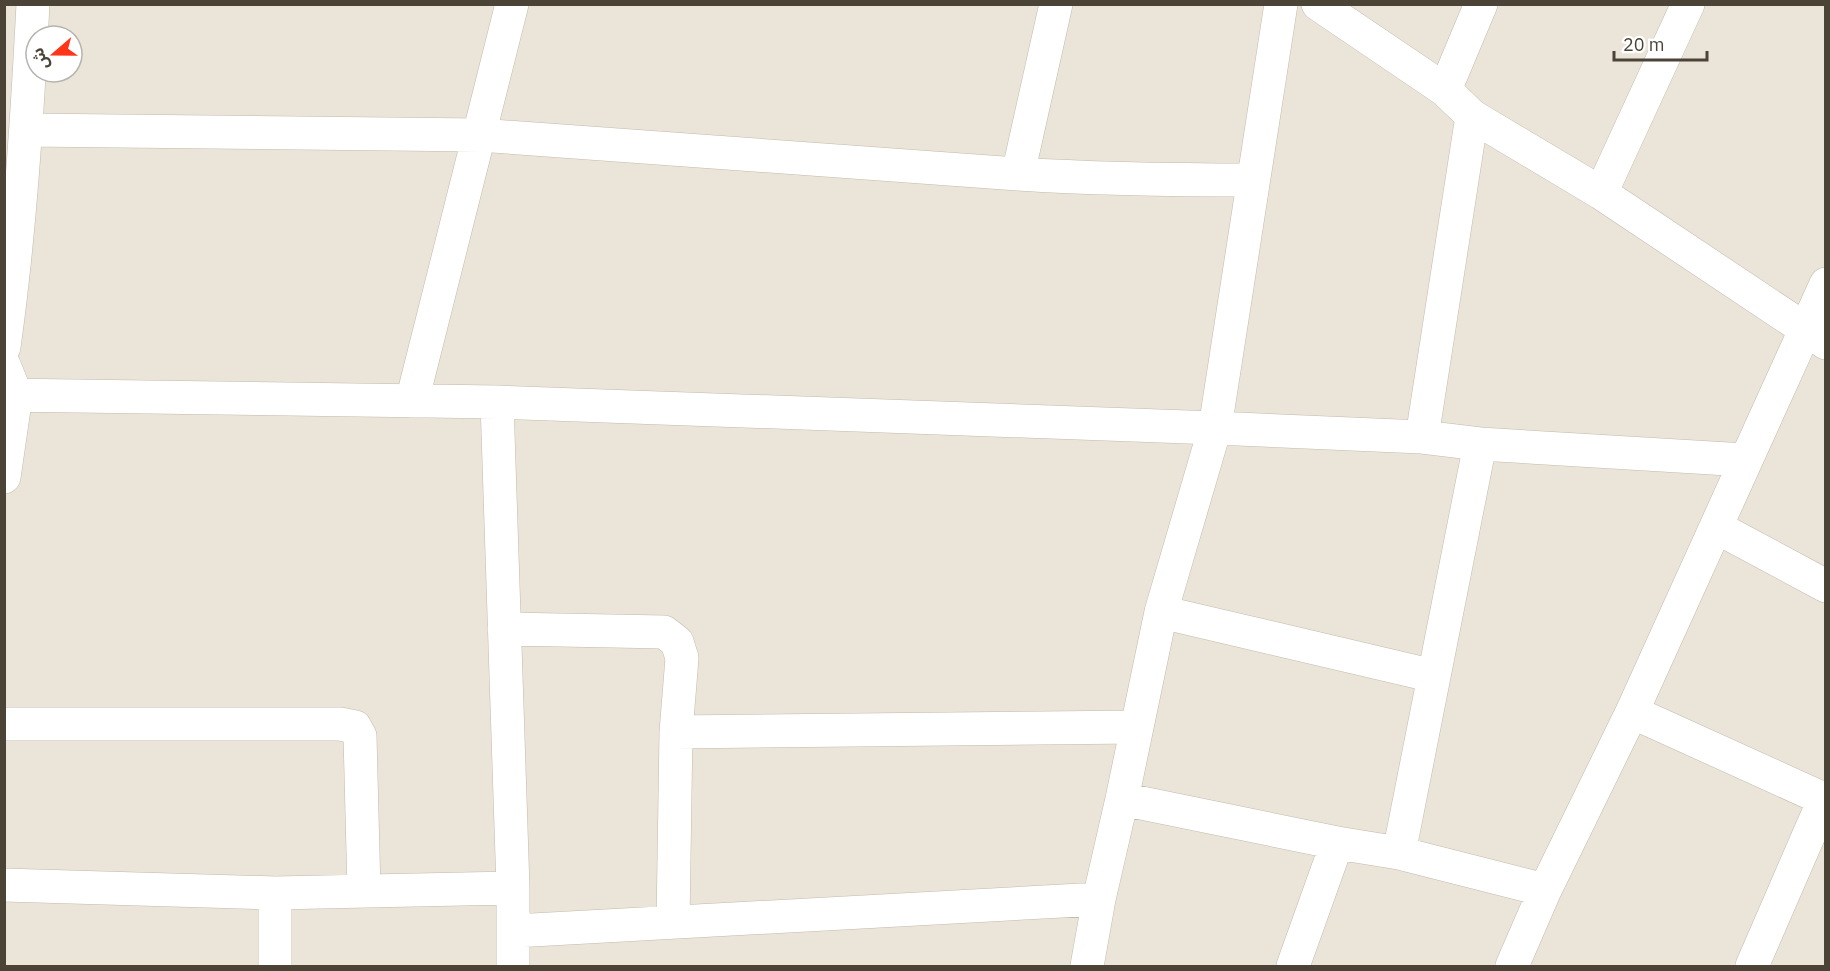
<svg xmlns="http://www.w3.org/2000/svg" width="1830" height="971" viewBox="0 0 1830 971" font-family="'IBM Plex Sans','Noto Sans Arabic',sans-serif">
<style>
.residential{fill:#ebe4d8;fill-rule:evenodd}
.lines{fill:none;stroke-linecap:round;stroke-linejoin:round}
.minor-casing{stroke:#c3baac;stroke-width:34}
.minor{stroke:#fff;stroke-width:33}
</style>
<rect width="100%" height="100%" fill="#f7f3eb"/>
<path class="residential" d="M5,5H1825V966H5ZM36,36H72V72H36Z"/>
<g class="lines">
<defs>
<path id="minor" d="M512,4L479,135L1018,174
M1056,4L1018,174C1096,179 1175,180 1253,180
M1318,4L1445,90L1472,116L1601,193L1826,343
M1445,90L1481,4
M26,130L479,135L412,401
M1601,193L1688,4
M4,347C20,233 27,119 33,4
M4,365L16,395L4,477
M4,395L497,402L1215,428L1422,437L1480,444L1745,460
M497,402L513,888V966
M1422,437L1472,116
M1716,527L1826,586
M1161,612L1434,676
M504,629L664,632L677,642L682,658L676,732L1137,727
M1632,712L1826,800
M4,724H340L355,727L360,736L364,891
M1122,799L1337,843L1399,853L1545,890
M1399,853L1480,444
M4,885L275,893L513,888
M275,893V966
M673,922L676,732
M514,931L1099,899
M1087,966L1099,899L1122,799L1161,612L1215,428L1281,4
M1293,966L1337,843
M1512,966L1545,890L1632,712L1826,284
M1752,966L1824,800"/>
</defs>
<use href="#minor" class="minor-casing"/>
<use href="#minor" class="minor"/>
</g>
<rect width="1830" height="971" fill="none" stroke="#4c4337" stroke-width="12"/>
<g transform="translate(54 54) rotate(250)"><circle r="28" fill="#ffffff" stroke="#b7b4af" stroke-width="1.5"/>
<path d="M0-4.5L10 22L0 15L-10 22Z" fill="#ff3419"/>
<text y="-9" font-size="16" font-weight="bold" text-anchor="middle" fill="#4c4337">ش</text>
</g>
<path d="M1614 51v9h93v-9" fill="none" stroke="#4c4337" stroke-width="3"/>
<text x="1623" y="51" font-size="18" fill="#4c4337" stroke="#ffffff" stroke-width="4.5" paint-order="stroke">20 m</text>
</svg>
